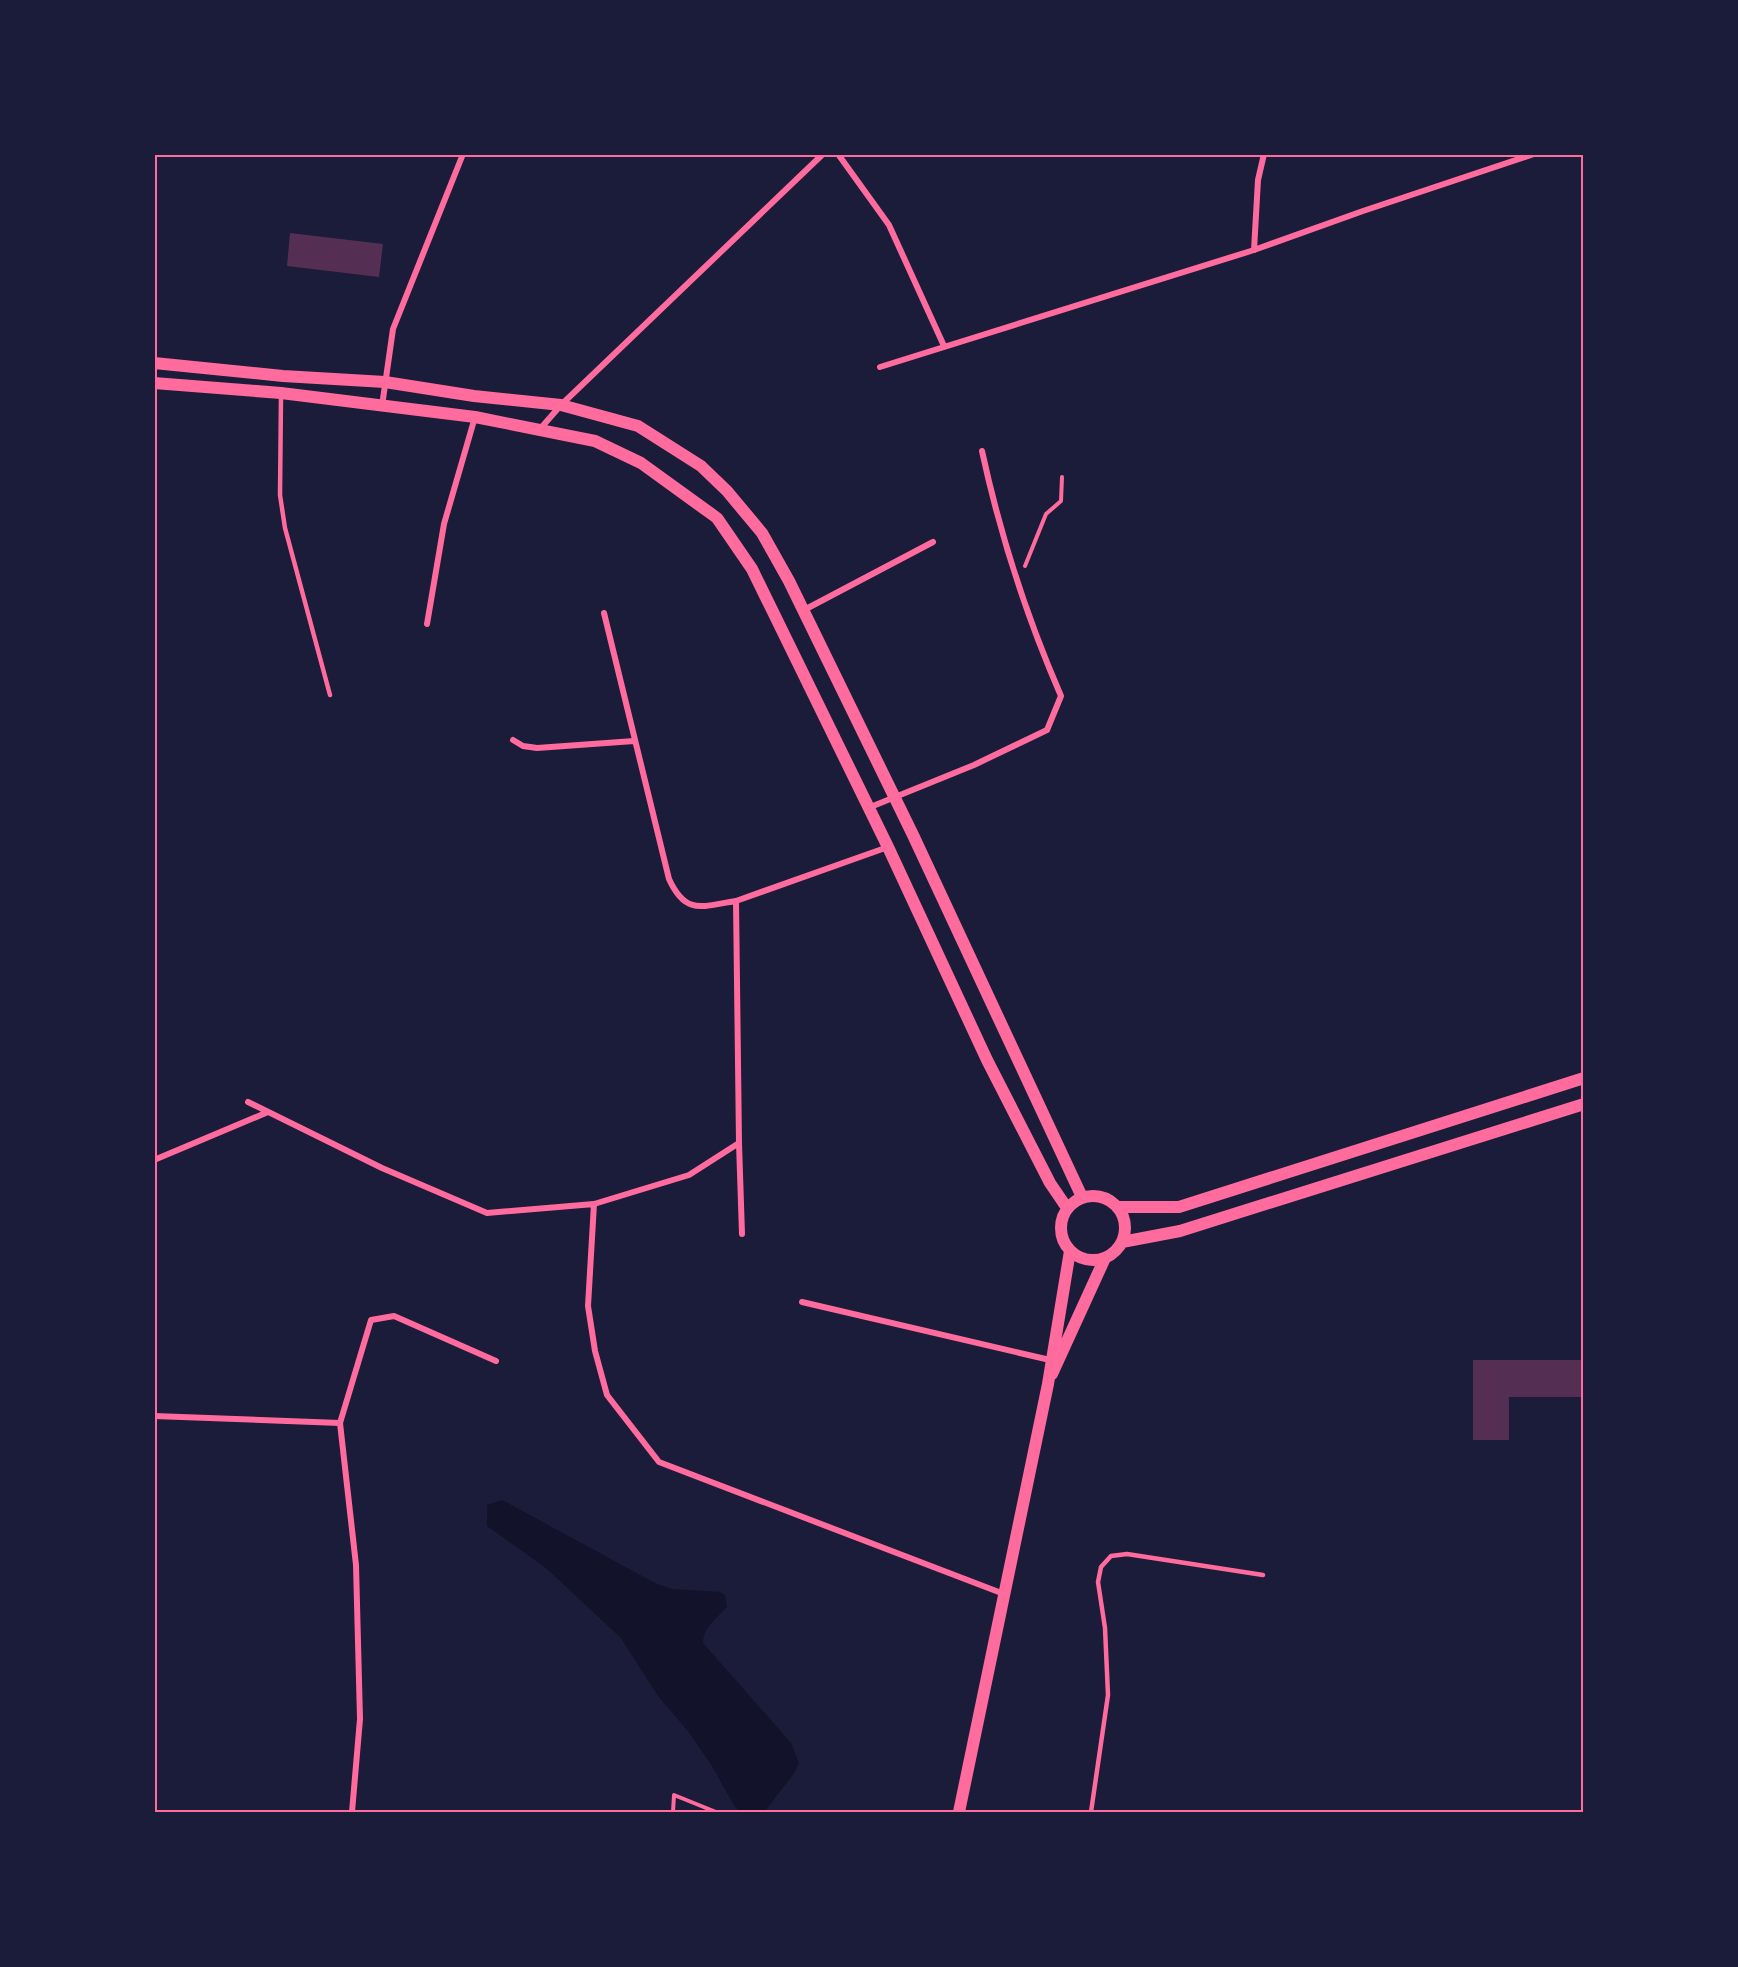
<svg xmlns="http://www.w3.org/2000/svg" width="1738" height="1967" viewBox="0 0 1738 1967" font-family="'Fira Sans',sans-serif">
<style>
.water{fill:#12122b}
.building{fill:#542f53}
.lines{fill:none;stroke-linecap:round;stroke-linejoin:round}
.path{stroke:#ff6b9d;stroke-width:4}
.service{stroke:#ff6b9d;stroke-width:4.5}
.minor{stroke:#ff6b9d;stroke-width:6}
.secondary{stroke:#ff6b9d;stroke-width:12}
.neatline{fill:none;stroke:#ff6b9d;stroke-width:2}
</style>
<rect width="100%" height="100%" fill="#1b1b3a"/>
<path class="water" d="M502,1500L655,1583L672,1589L720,1592L725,1595L727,1607C717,1618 703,1628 703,1643L791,1743L799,1763L795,1772L765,1811L741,1812L735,1807L712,1766L688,1731L658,1696L621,1638L546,1568L487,1526V1505Z"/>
<path class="building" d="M290,233L383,244L379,277L287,266Z
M1473,1360H1584V1397H1509V1440H1473Z"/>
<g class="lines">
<path class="path" d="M1025,566L1046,514L1061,501L1062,477
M673,1812L674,1795L716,1812"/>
<path class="service" d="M281,396L280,495L285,528L330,695
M1091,1812L1108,1695L1105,1628L1098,1582L1101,1567L1111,1556L1127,1554L1263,1575"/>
<path class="minor" d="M838,154L889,225L944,346
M1254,250L1258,180L1264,154
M880,367L1254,250L1363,211L1534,154
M382,406L393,329L463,154
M540,429L561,405L823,154
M804,610L933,542
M604,613L669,879C686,916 702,906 736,901
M427,624L444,524L475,417
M513,740L523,746L537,748L634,741
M868,808L974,765L1047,730L1061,696C1027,618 1000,534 982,451
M248,1102L382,1168L487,1213L594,1204L689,1175L739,1143L736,901L888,847
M739,1143L742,1234
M154,1160L268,1112
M594,1204L588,1306L595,1351L607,1395L659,1462L1004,1594
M802,1302L1050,1360
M154,1416L340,1423
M352,1812L360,1719L356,1565L340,1423L371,1320L394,1316L496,1361"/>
<path class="secondary" d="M154,363L283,376L385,382L474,396L561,405L638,426L701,466L727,491L762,533L789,581L913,835L1082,1197
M154,383L281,393L475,417L595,441L641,463L717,518L752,569L888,847L987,1060L1050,1183L1067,1208
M1061 1228a32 32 0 1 1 64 0a32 32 0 1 1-64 0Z
M1117,1207H1179L1584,1078
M1122,1242L1180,1231L1584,1104
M1052,1374L1105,1258
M959,1812L1048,1384L1070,1251"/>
</g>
<rect width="1738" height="1967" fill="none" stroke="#1b1b3a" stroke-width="312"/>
<rect x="156" y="156" width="1426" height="1655" class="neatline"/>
</svg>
